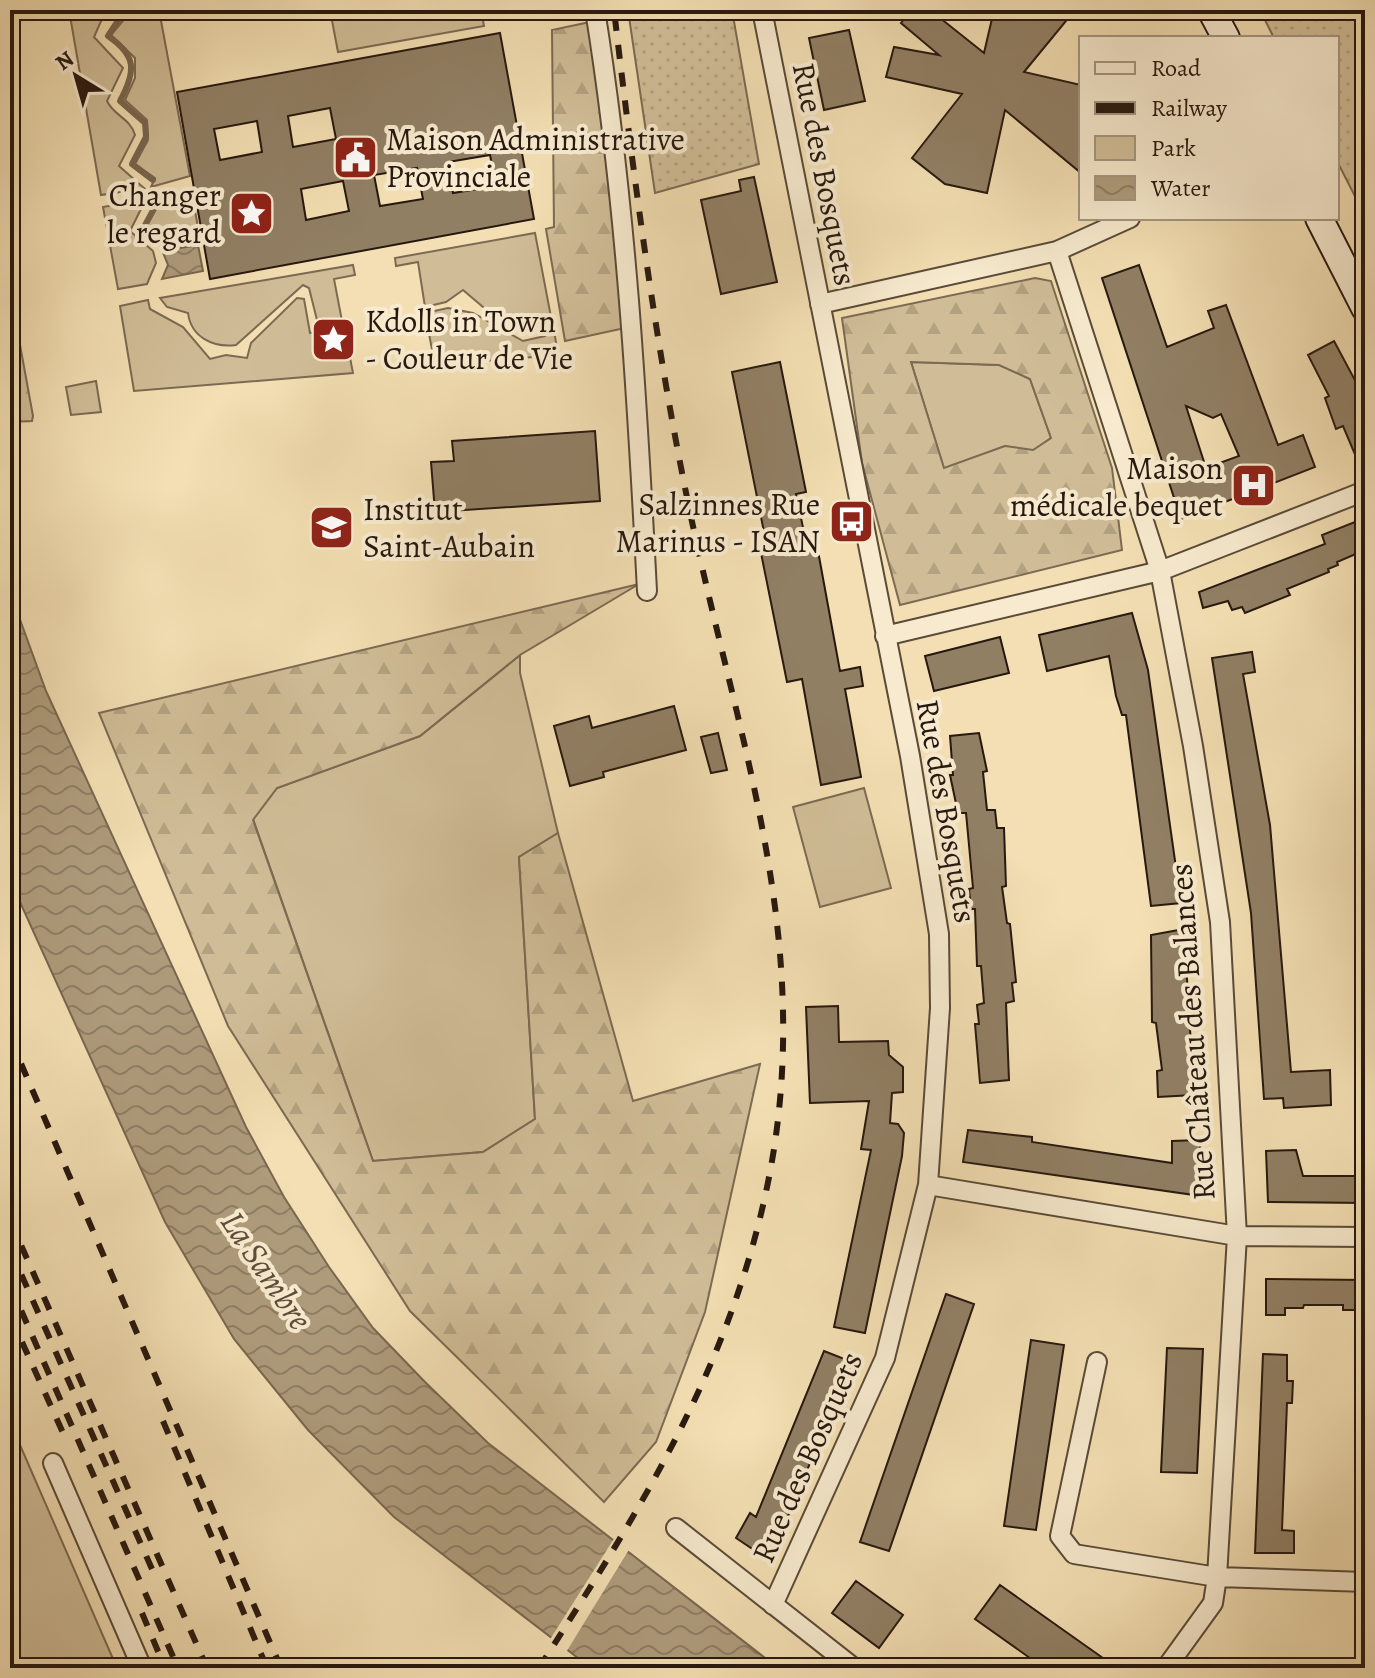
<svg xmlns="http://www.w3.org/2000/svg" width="1375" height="1678" viewBox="0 0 1375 1678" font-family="Alegreya,serif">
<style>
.green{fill:#d0bd97;stroke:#7c6a53;stroke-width:2}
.forest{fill:url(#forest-firs);stroke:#7c6a53;stroke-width:2;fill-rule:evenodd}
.garden{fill:url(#garden-dots);stroke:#7c6a53;stroke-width:2}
.water{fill:url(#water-waves);stroke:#786750;stroke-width:2}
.pier{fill:#f3dfb3}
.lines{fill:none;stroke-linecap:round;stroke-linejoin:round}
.stream{stroke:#786750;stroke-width:6}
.building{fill:#917f64;stroke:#27180f;stroke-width:2;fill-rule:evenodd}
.minor-casing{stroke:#5a4a38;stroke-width:22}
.secondary-casing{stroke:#27180f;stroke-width:30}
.minor{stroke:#f7eace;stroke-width:18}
.secondary{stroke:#f7eace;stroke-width:26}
.rail{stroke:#27180f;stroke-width:6;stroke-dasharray:14 14;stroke-linecap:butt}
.labels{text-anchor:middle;stroke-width:8;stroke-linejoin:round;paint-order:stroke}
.poi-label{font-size:32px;fill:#27180f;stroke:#f7eace;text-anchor:start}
.street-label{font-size:32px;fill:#27180f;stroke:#f7eace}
.water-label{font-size:34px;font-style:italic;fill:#5d4c3a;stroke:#f7eace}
</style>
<defs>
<pattern id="forest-firs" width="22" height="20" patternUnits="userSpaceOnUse" patternTransform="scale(2)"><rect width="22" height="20" fill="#d0bd97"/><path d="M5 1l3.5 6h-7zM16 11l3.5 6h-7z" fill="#b3a281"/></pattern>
<pattern id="garden-dots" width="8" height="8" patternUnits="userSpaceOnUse" patternTransform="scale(2)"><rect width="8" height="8" fill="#d0bd97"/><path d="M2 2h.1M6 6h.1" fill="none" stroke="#b3a281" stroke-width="1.8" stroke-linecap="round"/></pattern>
<pattern id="water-waves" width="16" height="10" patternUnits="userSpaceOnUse" patternTransform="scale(2)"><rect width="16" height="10" fill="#ae9b7b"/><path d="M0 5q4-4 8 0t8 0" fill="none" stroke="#8e7d63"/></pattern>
</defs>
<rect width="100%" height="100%" fill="#f3dfb3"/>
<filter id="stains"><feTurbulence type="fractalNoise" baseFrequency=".0025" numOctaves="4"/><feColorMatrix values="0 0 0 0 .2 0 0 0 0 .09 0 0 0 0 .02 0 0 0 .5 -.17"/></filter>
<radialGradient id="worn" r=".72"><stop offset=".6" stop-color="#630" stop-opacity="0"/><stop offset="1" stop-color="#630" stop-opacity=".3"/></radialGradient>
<path class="green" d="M69,10H106L94,37L123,68L107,101C114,116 130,118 135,135L119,166L144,188L101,195Z
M132,10H159L190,176L151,187L155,178L135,164L148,140L147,120L125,100L135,78V58L111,35Z
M330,10H481L484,26L338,52Z
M173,191L174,197L192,194L201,244L181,248L145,229L159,203L153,201V196Z
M146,199L130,231L153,251L156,263L147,284L118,289L103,207Z
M535,233L551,317L538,331L496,318L463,290L446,302L425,307L418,262L396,266L395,258Z
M353,265L355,275L334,279L342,321L327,324L317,320L309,288L303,285L236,345C213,348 191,337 188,313L167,307L160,298Z
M297,298L304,299L310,333L344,327L353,373L134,391L120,306L148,300L150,309L183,327L210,359L226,355L247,358L251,343Z
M448,308L473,313L523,341L545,336L553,324L558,355L435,365L425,313Z
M911,362L1000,365L1030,379L1051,438L1033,451L1005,446L944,469Z
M96,381L101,412L71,415L66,387Z
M520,655V673L558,833L519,857L535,1119L483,1152L373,1161L253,819L277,788L420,736Z
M864,788L891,888L820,907L793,807Z
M10,1422L117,1668H10Z"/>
<path class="forest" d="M590,22L625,328L565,341L546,229L554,227L552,30Z
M1035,278L1051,281L1112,468L1122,550L900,605L862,463L842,318ZM911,362L999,365L1030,379L1051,438L1033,450L1005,446L944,468Z
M10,290L33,416L32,421L10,422Z
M639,584L520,655L420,736L277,788L253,820L373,1161L483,1152L535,1119L519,857L558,833L633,1101L760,1064L705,1312L656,1442L604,1502L410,1311L228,1026L99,713Z"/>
<path class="garden" d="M628,10H732L759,164L655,193Z
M1260,10H1365V216L1337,161V38H1274Z"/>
<path class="water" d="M162,241L181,248L198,245L203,271L162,279L168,265L160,245Z
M10,592L46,691L246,1127L284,1197L329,1267L373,1328L425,1382L488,1443L778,1668H591L394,1517L308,1430L234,1339L165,1222L10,880Z"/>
<path class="pier" d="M615,1537L630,1548L565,1654L549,1641Z"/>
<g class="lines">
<path class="stream" d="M125,10L108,36C137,56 136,71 120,101L145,123L146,137L132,164L153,180
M157,203L143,229L161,243"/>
</g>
<path class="building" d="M911,10H930L984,53L994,10H1075L1024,72L1081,85V173L1005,110L987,193L945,184L912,158L962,94L886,77L894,47L939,55L901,23Z
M849,30L865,101L824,110L809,38Z
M500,33L534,219L210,279L177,92ZM330,108L336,139L293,147L288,116ZM257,121L262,152L220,160L214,129ZM490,155L496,186L453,193L448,162ZM417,168L423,199L380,206L374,175ZM343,181L349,211L306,220L301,189Z
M754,177L777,282L721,294L701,200L741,191L739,180Z
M1139,265L1167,347L1214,328L1208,311L1226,305L1278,445L1303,435L1315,467L1181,519L1102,278ZM1186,406L1213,418L1221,414L1239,456L1206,468Z
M1334,341L1365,399V478L1343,426L1336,429L1325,398L1329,396L1308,355Z
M780,362L806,492L796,494L806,542L816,540L840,671L860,667L863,686L845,689L861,777L821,785L802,679L787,682L761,553L768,552L732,372Z
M595,431L600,501L435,512L431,462L454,461L452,441Z
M1365,518V550L1337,562L1338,565L1328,569L1329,572L1287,589L1290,595L1245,613L1242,607L1232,610L1228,601L1203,608L1199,592L1325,544L1322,535Z
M1132,613L1148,670L1181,903L1151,906L1126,715H1122L1116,696L1109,656L1047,671L1039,635Z
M1000,637L1009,673L934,691L925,656Z
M1252,652L1255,672L1243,674L1270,825L1291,1072L1330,1070L1331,1105L1284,1108L1283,1098L1264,1099L1251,913L1212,658Z
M674,706L686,750L603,772L604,777L570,786L554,726L589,716L592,728Z
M718,733L727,770L711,773L701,737Z
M979,733L987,771L983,772L987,810H995L997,828H1004L1006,886L1002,887L1007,923L1010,924L1016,982L1012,983L1014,1001L1006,1003L1009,1080L980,1083L975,1024H979L977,1005L984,1003L981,966H977L975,909H971L969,889L973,888L966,813H958L950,775H953L950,736Z
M1184,929L1194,1095L1158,1097L1157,1071L1162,1070L1156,1023L1152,1022L1151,935Z
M838,1006L839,1042L888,1041L889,1055L903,1067V1092L892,1093L890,1123L898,1124L904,1133L902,1156L865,1333L834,1327L871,1150L861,1149L869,1101L810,1103L806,1007Z
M968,1130L1032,1137V1142L1172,1163V1141L1200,1140L1201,1196L963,1162Z
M1296,1150L1303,1176H1365V1203L1268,1202L1266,1151Z
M1266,1279L1365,1280V1310H1343V1305H1304L1303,1308H1285V1315H1266Z
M946,1294L974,1304L889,1551L860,1542Z
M1031,1340L1064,1345L1036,1530L1004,1526Z
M1167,1348L1203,1349L1197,1473L1161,1472Z
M824,1351L852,1362L776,1545L760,1554L736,1538L750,1513L756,1517Z
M1263,1354L1287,1355V1381H1293L1292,1403H1287L1282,1530L1294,1531V1553H1255Z
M856,1581L903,1615L879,1648L832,1613Z
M1000,1585L1052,1622L1117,1668H1044L975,1619Z"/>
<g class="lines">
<defs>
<path id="minor" d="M595,10C626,202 637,397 647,591
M762,10L910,756L939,934L940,1008L928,1185L885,1358L773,1605
M1057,251L1160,571L1193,746L1220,922L1237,1236L1217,1577L1213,1603L1166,1668
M820,304L1057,251L1130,218
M885,636L1160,571L1365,491
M928,1185L1237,1236L1365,1237
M1097,1362L1060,1536L1074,1554L1217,1577L1365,1582
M53,1463L142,1668
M676,1528L854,1668"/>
<path id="secondary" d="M1211,10L1226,38
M1319,218L1365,308"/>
</defs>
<use href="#minor" class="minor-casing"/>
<use href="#secondary" class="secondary-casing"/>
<use href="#minor" class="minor"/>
<use href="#secondary" class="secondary"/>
<path class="rail" d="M10,1038L281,1668
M10,1220L207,1668
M10,1249L152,1569
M10,1285L178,1668
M22,1342L63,1433
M163,1421L267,1668
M142,1613L165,1668
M539,1668C637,1515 727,1373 766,1192C818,950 740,749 691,517C656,350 634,180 614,10"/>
</g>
<defs>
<symbol id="civic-square" viewBox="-11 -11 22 22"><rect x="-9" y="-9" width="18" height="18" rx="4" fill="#8f2418" stroke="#f7eace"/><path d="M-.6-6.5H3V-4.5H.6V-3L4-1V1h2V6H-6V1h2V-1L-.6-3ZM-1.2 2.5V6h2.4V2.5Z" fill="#fff"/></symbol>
<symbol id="sight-square" viewBox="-11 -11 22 22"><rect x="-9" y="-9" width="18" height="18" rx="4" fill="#8f2418" stroke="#f7eace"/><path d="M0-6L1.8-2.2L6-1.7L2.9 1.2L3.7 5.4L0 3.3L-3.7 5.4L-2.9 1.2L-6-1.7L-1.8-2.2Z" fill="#fff"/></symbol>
<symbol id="hospital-square" viewBox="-11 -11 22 22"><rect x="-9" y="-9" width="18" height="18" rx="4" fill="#8f2418" stroke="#f7eace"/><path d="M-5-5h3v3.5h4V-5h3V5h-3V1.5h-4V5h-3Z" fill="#fff"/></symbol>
<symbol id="bus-square" viewBox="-11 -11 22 22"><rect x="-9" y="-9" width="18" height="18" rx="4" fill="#8f2418" stroke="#f7eace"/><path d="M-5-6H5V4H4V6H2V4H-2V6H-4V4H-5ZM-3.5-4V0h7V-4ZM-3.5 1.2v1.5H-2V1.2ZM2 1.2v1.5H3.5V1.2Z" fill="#fff"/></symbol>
<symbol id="school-square" viewBox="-11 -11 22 22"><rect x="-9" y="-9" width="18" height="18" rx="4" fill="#8f2418" stroke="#f7eace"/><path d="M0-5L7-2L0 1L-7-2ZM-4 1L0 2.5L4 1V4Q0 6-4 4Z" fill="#fff"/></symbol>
</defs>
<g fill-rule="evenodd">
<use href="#civic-square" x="330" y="132" width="51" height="51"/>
<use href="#sight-square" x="226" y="188" width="51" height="51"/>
<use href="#sight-square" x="308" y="314" width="51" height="51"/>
<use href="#hospital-square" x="1228" y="460" width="51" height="51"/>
<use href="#bus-square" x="826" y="496" width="51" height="51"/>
<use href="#school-square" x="306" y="502" width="51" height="51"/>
</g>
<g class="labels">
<g class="poi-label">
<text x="386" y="150">Maison Administrative<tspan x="386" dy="37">Provinciale</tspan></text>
<text x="221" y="206" text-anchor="end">Changer<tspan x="221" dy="37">le regard</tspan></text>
<text x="365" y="332">Kdolls in Town<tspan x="365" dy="37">- Couleur de Vie</tspan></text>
<text x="1223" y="479" text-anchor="end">Maison<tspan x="1223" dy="37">médicale bequet</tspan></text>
<text x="820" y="515" text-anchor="end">Salzinnes Rue<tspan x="820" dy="37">Marinus - ISAN</tspan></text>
<text x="363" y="520">Institut<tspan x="363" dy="37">Saint-Aubain</tspan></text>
</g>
<g class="street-label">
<text transform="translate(825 174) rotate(79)" y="11">Rue des Bosquets</text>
<text transform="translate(947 811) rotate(80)" y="11">Rue des Bosquets</text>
<text transform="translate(1192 1032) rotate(-94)" y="11">Rue Château des Balances</text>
<text transform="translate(807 1457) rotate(-66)" y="11">Rue des Bosquets</text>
</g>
<g class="water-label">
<text transform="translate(267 1270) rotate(56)" y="12">La Sambre</text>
</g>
</g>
<rect width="1375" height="1678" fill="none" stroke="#f3dfb3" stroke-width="40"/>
<rect x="12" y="12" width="1351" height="1654" fill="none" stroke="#27180f" stroke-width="4"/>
<rect x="20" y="20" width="1335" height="1638" fill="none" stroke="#27180f" stroke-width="2"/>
<rect x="1079" y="36" width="260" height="184" fill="#f7eace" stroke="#a49682" stroke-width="2"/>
<rect x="1095" y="62" width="40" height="12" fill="#f7eace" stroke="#a49682" stroke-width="2"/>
<text x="1151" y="76" font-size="24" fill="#27180f">Road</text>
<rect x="1095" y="102" width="40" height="12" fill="#27180f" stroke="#a49682" stroke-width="2"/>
<text x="1151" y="116" font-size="24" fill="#27180f">Railway</text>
<rect x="1095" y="136" width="40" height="24" fill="#d0bd97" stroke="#a49682" stroke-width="2"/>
<text x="1151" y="156" font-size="24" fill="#27180f">Park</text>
<rect x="1095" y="176" width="40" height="24" fill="url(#water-waves)" stroke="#a49682" stroke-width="2"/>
<text x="1151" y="196" font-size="24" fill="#27180f">Water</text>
<g transform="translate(76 76) rotate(323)" stroke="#f7eace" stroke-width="6" paint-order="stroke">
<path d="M0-6L14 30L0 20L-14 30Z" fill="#27180f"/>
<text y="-12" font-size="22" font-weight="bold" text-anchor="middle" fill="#27180f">N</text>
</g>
<rect width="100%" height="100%" filter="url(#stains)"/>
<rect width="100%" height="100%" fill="url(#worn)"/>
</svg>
